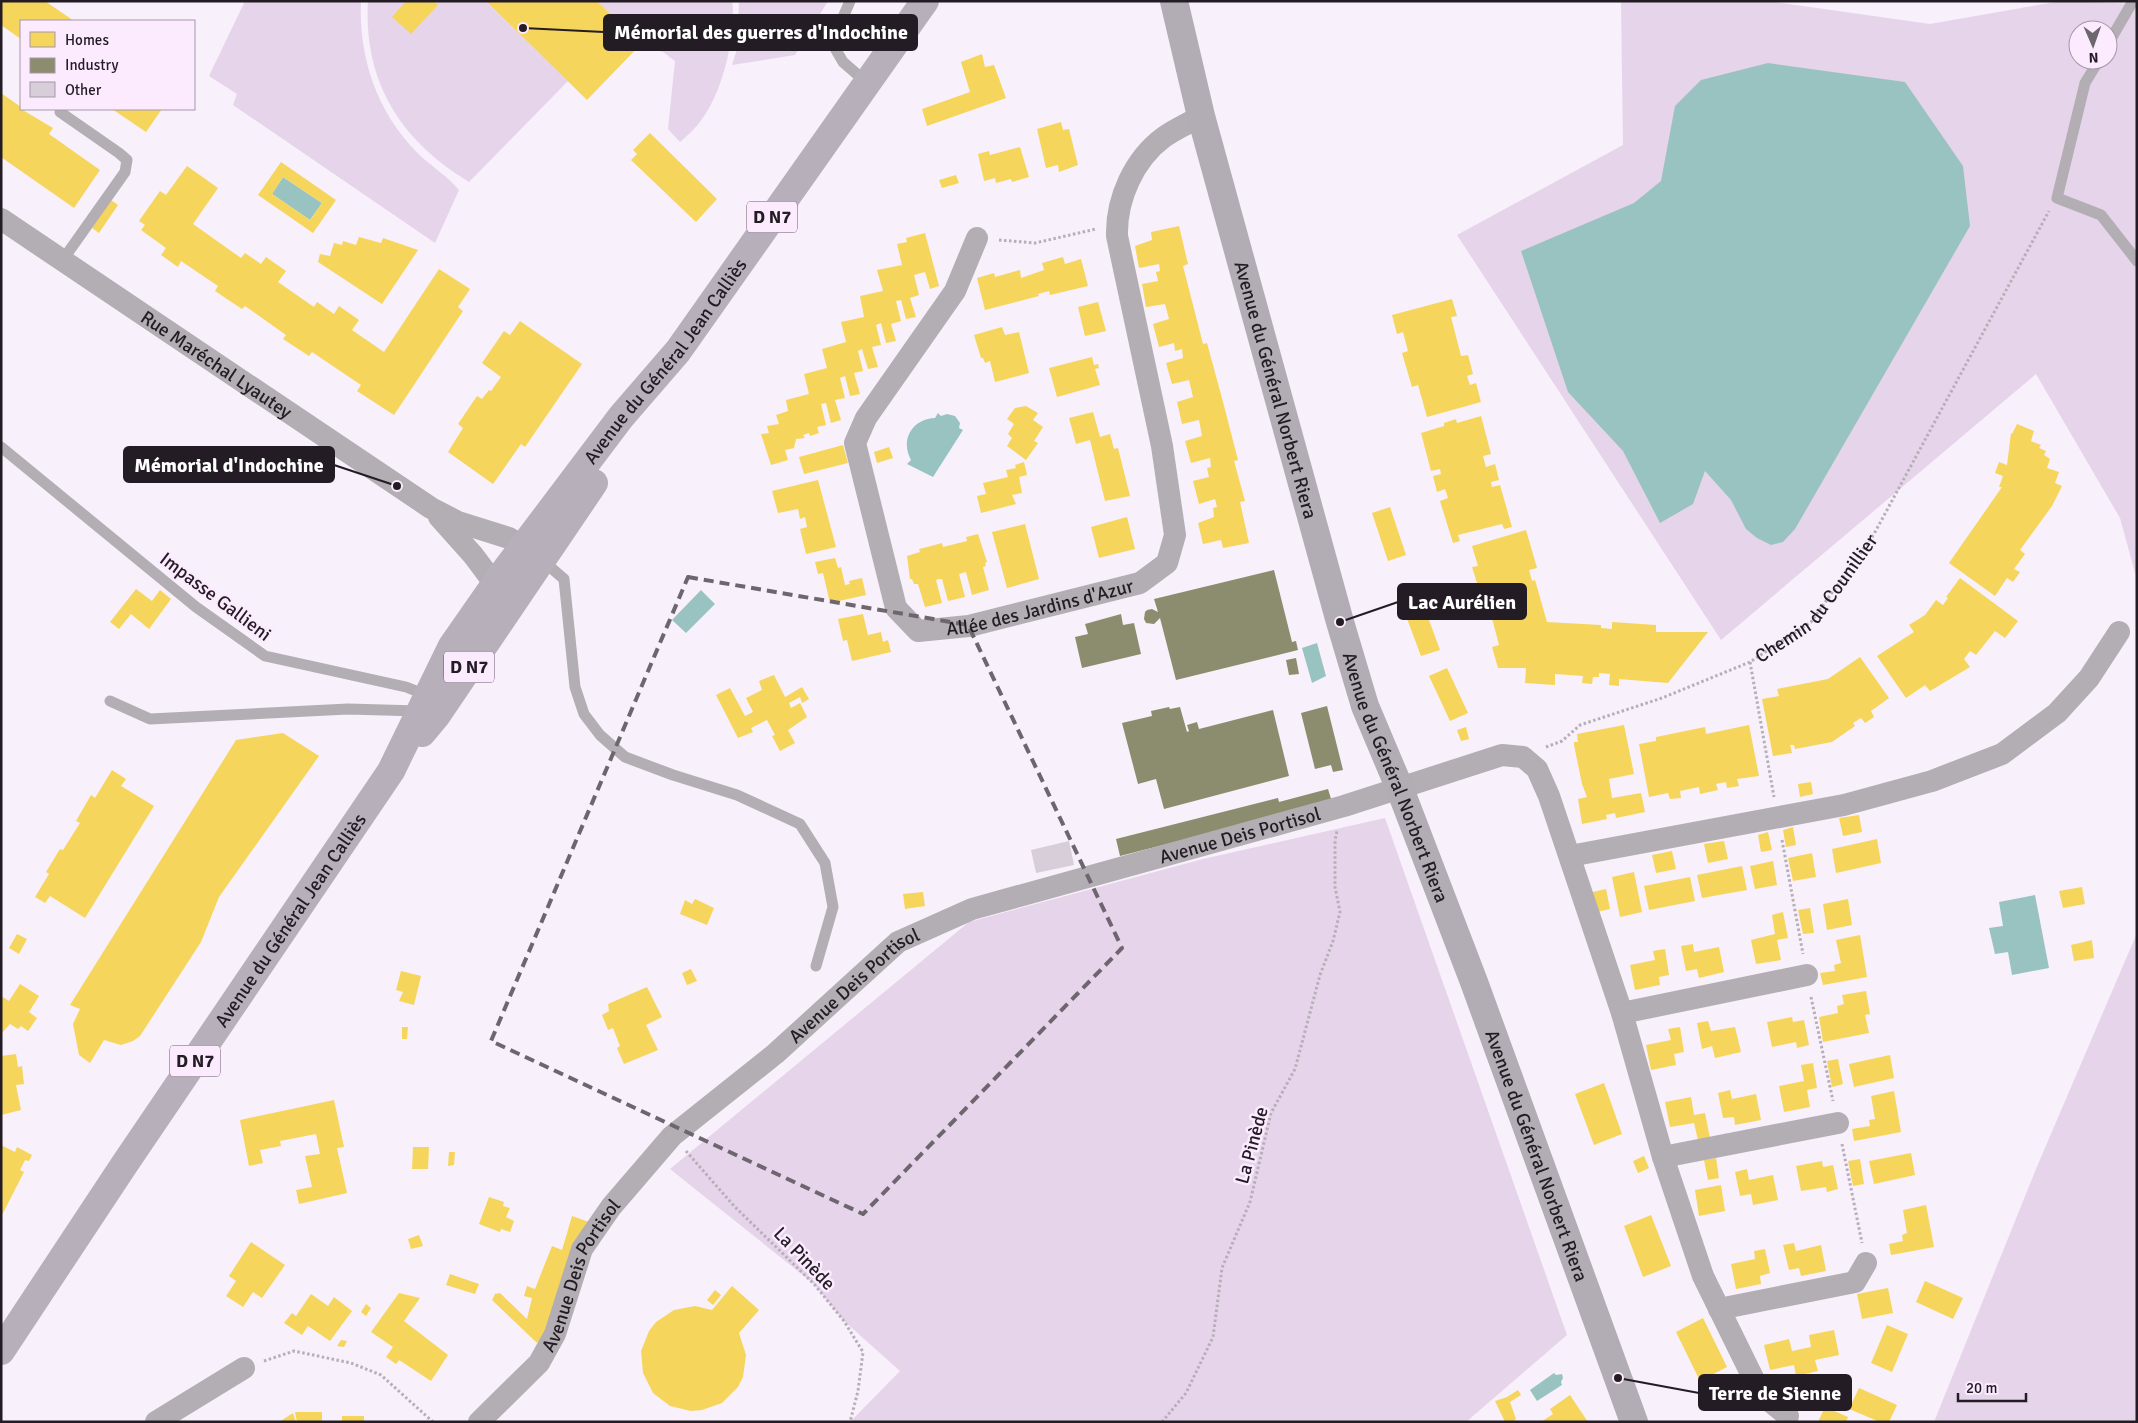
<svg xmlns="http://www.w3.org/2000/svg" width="2138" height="1423" viewBox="0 0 2138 1423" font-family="Signika,sans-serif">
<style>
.green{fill:#e6d4ea;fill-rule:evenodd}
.water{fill:#99c3c1}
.homes{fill:#f6d55c;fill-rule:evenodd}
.industry{fill:#8c8c6e}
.building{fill:#d8ceda}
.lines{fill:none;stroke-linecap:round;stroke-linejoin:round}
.path{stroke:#b6afb7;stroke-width:3;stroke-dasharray:2.5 2.5;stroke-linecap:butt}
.service{stroke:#b3aeb3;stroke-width:11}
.minor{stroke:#b3aeb3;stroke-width:22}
.secondary{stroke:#b2adb4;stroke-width:28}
.primary{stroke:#b7afb9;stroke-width:28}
.marked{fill:none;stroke:#6e666f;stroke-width:4;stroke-dasharray:10 6;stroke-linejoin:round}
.labels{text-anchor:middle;stroke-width:5;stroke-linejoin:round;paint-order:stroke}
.shield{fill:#fcebff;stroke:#645a66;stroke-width:1}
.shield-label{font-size:18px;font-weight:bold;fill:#231c24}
.street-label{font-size:19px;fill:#231c24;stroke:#fcebff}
.leader{fill:none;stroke:#231c24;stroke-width:2}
.callout-dot{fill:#231c24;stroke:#fcebff;stroke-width:2}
.callout{fill:#231c24;stroke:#231c24;stroke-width:2}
.callout-label{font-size:20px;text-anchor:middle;font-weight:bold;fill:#fff}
</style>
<rect width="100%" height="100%" fill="#f8f0fa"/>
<path class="green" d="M245,1H361C358,61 380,120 425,160C438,171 447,176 459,190L435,243L233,105L237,94L209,76Z
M368,1H486L568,81L469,182C401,141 363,82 368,1Z
M597,1H732C737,34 722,93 702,119C696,128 688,135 680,142L668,129L675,61L663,52L641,44Z
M739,1H828L795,55L732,65L737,49Z
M1621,1H1768L1930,24L2061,1L2137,4V580L2120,518L2036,374L1721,640L1457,235L1623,145ZM2078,30H2108V60H2078Z
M1385,818L1567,1335L1466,1422H850L900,1371L844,1321L814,1284L670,1169L969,922L1203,859Z
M2137,933V1422H1934L2036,1169Z"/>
<path class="water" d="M1768,63L1905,82L1963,166L1970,226L1795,529L1783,542L1771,545L1757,538L1746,529L1731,500L1705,471L1693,504L1660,523L1623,451L1568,392L1521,251L1634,203L1661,181L1675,106L1701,80Z
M283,177L322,203L310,220L272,194Z
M938,413L941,416L947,414L955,416L960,423L959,428L963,430L933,477L907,464L911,460C900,440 912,419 935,418Z
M701,590L715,604L686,633L672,620Z
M1317,643L1326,676L1312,683L1302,648Z
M2035,895L2049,968L2012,975L2008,952L1995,954L1989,928L2003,926L1999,902Z
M1554,1373L1556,1375L1562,1374L1563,1378L1561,1382L1562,1385L1537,1401L1530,1390Z"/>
<path class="homes" d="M1,1H45L74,21H21V39L1,25Z
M406,1H434L438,5L411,34L392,17Z
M486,1H597L641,44L587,100Z
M982,54L985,67L994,65L1006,98L927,126L922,109L970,92L961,62Z
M1,93L21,107V109L53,128L49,134L100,170L74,208L1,157Z
M112,109H162L146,132Z
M1061,122L1063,130L1069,129L1078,165L1059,172L1058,165L1046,168L1037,129Z
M650,133L717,199L696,222L631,160L637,154L633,150Z
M1020,147L1029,177L1012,182L1011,179L996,183L995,178L984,181L978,154L989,151L990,155Z
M281,162L336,200L313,233L258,195ZM283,177L322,203L310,220L272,194Z
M187,166L218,188L193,224L241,258L245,253L261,264L266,257L286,271L278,282L314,307L317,302L334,314L339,306L359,320L352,330L384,352L439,269L470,289L458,307L463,311L394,415L357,391L361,385L312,352L309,356L283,339L286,335L245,306L242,309L215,291L218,286L181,261L178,267L161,255L166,248L141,230L145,225L139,221L160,191L166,195Z
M956,175L959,183L942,188L939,180Z
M111,200L118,205L99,233L92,228Z
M1179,226L1188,264L1183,266L1203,344L1207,343L1223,402L1238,460L1234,461L1245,501L1240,502L1249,543L1223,548L1221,540L1203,544L1198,523L1214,517L1213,508L1217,507L1215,499L1199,504L1193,481L1209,477L1207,468L1211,467L1210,458L1191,463L1185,441L1202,436L1199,420L1182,424L1177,402L1193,397L1189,380L1172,384L1166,363L1183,358L1182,349L1175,351L1174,343L1159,347L1153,324L1169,319L1165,304L1146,307L1142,284L1158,281L1156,272L1160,271L1159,264L1139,268L1135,246L1152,240L1151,232Z
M925,233L939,286L930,289L925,272L914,275L919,295L910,298L916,317L906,319L901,300L896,301L901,321L891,324L896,341L886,343L881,323L876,325L881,345L872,347L878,367L868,369L862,349L858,351L863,371L854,373L860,394L850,396L845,376L840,378L845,398L835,400L841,420L831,423L826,403L821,404L826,425L817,427L819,433L810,436L809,433L803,435L805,438L796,439L794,448L785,450L788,460L771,465L761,434L769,433L767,426L779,424L776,415L788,411L786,400L809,394L804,374L827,368L822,349L846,342L841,322L864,317L860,296L883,291L877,270L902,265L897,244L907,242L906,238Z
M359,237L381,243L383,238L418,250L382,304L318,262L320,254L330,256L334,243L342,245L343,241L356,245Z
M1063,257L1065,264L1081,259L1088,286L1050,295L1049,291L1038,294L1039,296L985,310L977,278L994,273L995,277L1020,270L1021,278L1044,270L1042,263Z
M1452,299L1457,316L1451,317L1461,356L1468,355L1473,374L1467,376L1470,385L1476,383L1481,402L1427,417L1418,385L1412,387L1402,353L1408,351L1403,332L1397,334L1392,315Z
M1098,302L1106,331L1085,336L1078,307Z
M520,321L582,364L525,447L521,444L493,484L448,452L463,428L458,424L477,396L482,399L489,390L491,391L501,377L482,363L504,331L510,335Z
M1002,327L1005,335L1019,332L1029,373L995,382L990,361L985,363L983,358H981L974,335Z
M1092,357L1094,365L1098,364L1099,368L1095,369L1100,385L1057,397L1049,368Z
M1026,406L1038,413L1033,420L1043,427L1034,441L1038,443L1026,460L1007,446L1012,438L1008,434L1014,424L1007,419L1015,408Z
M1093,412L1100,437L1110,434L1114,449L1118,448L1130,496L1105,501L1090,440L1076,444L1069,418Z
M1481,416L1491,454L1483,456L1486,467L1495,464L1499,480L1491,482L1492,487L1500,485L1512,527L1504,529L1502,524L1458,535L1460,541L1453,543L1440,501L1448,498L1445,489L1437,492L1433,476L1441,474L1440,469L1431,471L1421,433L1444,426V423L1456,419L1457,423Z
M2017,424L2034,431L2031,441L2041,445L2039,448L2046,451L2044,455L2050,459L2047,468L2059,472L2055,483L2062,486L2052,506L2020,550L2025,554L2014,569L2020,572L2013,582L2007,578L1995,596L1949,563L2002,487H1999L2003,476L1995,473L1999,462L2007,465L2011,433L2012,434Z
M843,445L848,463L804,474L799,457Z
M889,447L893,458L877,463L874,452Z
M1024,462L1027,475L1019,477L1022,493L1012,495L1016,504L981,513L977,496L986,494L983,483L1008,477L1006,470L1016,468L1015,465Z
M818,480L836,547L806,554L800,529L807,527L805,517L800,519L798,509L778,513L772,491Z
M1390,507L1406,555L1388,561L1372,513Z
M1127,517L1135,549L1099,558L1091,527Z
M1025,524L1039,579L1007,588L992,532Z
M1526,530L1537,568L1529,570L1532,581L1535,580L1547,622L1601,625V628L1612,629V622L1656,625V632H1708L1668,683L1619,679V686L1609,685L1610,674L1599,673V677H1593L1592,684L1582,683L1583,676L1555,674V685L1525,683L1526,668H1498L1492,647L1499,645L1483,584L1478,586L1472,567L1478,566L1472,546Z
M978,534L987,562L985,563L986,566L983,567L989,590L972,595L966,572L959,574L965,597L948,601L942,579H939L936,580L942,603L925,607L918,584H914L912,579H910L907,556L920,552L919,549L931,546L942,543L943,547L967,541L966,537Z
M835,558L838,568L841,567L845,585L850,584L849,581L862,578L866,595L830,603L823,573L818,574L815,562Z
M1960,578L2018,621L2005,638L1995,631L1976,655L1970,651L1964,659L1970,667L1930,691L1925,685L1906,698L1877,656L1914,632L1909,625L1925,615L1936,600L1943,605L1948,598L1946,597Z
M1416,585L1440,650L1421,656L1397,592Z
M136,589L152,601L160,590L171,599L149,629L131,614L119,629L110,622Z
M863,614L868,635L881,632L883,642L888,640L891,652L852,661L847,640L843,641L838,619Z
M1860,657L1889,698L1871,711L1874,717L1865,723L1861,718L1853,723L1855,726L1832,742L1795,749L1794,745H1790L1792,753L1773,756L1762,699L1779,696L1777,689L1828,679Z
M1447,668L1468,713L1450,721L1429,676Z
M774,675L785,697L802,687L809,699L802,703L800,697L789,703L791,708L800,703L807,717L788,730L795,743L780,751L772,736L775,735L767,720L751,728L753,732L738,738L716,695L730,688L745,716L753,712L746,698L762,690L759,681Z
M1624,725L1634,774L1609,779L1612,798L1641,793L1645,812L1616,818L1615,813L1606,815L1607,819L1582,824L1578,799L1587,797L1582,784L1574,745V742H1578L1577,734Z
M1749,725L1759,776L1737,779L1739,786L1727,788L1726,782L1716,784L1718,790L1700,794L1699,787L1680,791L1681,798L1670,799L1668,793L1649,797L1639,744L1656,741V737L1705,727L1706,734Z
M1466,727L1469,739L1461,741L1457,730Z
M283,733L319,756L219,897L201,942L140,1036L133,1041L121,1045L104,1040L90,1063L79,1055L73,1024L80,1009L70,1005L236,740Z
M112,770L126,779L121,786L154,806L85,918L50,896L45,903L35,897L49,874L46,872L60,849L63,850L80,823L76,821L91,795L95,798Z
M1811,782L1813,794L1800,797L1798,784Z
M1859,815L1862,832L1843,836L1839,818Z
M1793,827L1796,845L1786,847L1783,830Z
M1768,832L1772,850L1761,852L1758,835Z
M1877,839L1881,863L1836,873L1832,849Z
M1724,841L1728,859L1708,863L1704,844Z
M1672,851L1676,869L1656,873L1652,855Z
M1812,853L1816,877L1793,881L1788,858Z
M1773,861L1777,885L1755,889L1750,866Z
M1742,866L1747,890L1702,898L1697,875Z
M1634,872L1642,912L1620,917L1612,877Z
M1690,877L1695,901L1649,910L1644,886Z
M2082,887L2085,904L2063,908L2059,891Z
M1606,889L1610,909L1592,913L1588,893Z
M923,892L925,906L905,909L903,894Z
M695,899L714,908L707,925L680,914L685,900L692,904Z
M1848,899L1852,925L1827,930L1823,904Z
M1810,908L1814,933L1803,934L1798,910Z
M1783,912L1788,938L1777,940L1781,960L1756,964L1751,940L1775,934L1772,915Z
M17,934L27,939L19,954L9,948Z
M1860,935L1867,977L1823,985L1820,973L1835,971L1834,965L1841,963L1836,940Z
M2092,940L2094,958L2074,961L2071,945Z
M1693,944L1694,952L1719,947L1724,972L1699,978L1697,969L1686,971L1681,946Z
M1665,949L1669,975L1659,977L1660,985L1635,990L1630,965L1655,960L1653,951Z
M691,969L697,981L687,985L682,973Z
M401,971L421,976L414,1005L399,1001L403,992L396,990Z
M20,984L39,996L29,1012L37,1018L28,1031L21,1026L18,1029L10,1024L2,1033L1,1000L3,997L9,1001Z
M647,987L662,1017L646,1025L658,1050L624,1064L617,1048L620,1046L613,1028L608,1030L602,1015L609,1011L608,1004Z
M1866,991L1870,1014L1865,1015L1869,1033L1823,1042L1819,1017L1838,1013L1837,1006L1844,1004L1842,995Z
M1792,1017L1793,1022L1804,1020L1809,1045L1797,1048L1796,1042L1772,1047L1767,1022Z
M1708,1021L1711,1031L1735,1027L1741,1052L1715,1058L1712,1046L1702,1049L1697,1023Z
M402,1027H408L407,1039H402Z
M1680,1027L1684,1052L1674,1054L1676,1065L1651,1070L1646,1045L1671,1040L1668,1029Z
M16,1054L18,1067L22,1066L24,1084L16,1085L21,1110L1,1115V1056Z
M1890,1055L1894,1078L1854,1087L1849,1064Z
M1838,1059L1843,1084L1832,1087L1827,1061Z
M1813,1063L1817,1088L1807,1090L1810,1107L1784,1112L1779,1086L1804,1081L1801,1065Z
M1604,1083L1622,1134L1594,1145L1575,1094Z
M1730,1090L1732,1099L1756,1094L1761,1120L1735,1125L1734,1117L1723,1118L1718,1093Z
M1894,1091L1901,1132L1854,1141L1852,1129L1870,1126L1869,1120L1875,1119L1871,1096Z
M1691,1097L1694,1115L1705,1113L1710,1138L1698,1140L1694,1123L1670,1127L1665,1102Z
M334,1100L344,1147L337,1148L347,1193L299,1204L296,1190L312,1187L305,1156L320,1154L316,1134L280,1141L281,1146L260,1150L263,1163L249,1166L240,1120Z
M1,1145L15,1152L17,1147L32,1155L29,1161L25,1160L20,1170L24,1172L1,1217Z
M413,1147H429L428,1169H412Z
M449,1152H455L454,1165L448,1166Z
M1911,1153L1915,1175L1874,1184L1869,1161Z
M1644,1156L1649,1168L1638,1173L1633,1161Z
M1716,1158L1719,1178L1708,1180L1704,1160Z
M1860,1159L1864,1184L1853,1186L1848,1161Z
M1822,1161L1823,1167L1833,1165L1838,1189L1827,1192L1826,1187L1801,1191L1796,1166Z
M1747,1169L1749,1180L1773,1175L1778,1200L1753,1205L1751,1194L1740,1196L1735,1172Z
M1721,1185L1725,1211L1699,1216L1695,1190Z
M489,1197L504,1202L503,1206L510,1208L506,1217L514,1221L510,1232L501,1229L500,1232L479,1224Z
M1926,1205L1934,1247L1891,1255L1889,1244L1903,1241L1902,1235L1907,1233L1903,1210Z
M1651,1215L1671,1266L1643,1277L1624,1226Z
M572,1216L589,1222L547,1331L537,1343L492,1300L495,1294L500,1293L527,1319L532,1298L524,1296L527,1286L535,1289L552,1246L562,1250Z
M419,1235L423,1246L411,1249L408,1239Z
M251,1242L285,1265L262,1298L253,1292L243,1307L226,1296L236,1281L229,1276Z
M1794,1243L1796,1251L1821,1245L1826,1271L1801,1276L1799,1268L1789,1270L1783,1245Z
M1765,1249L1770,1273L1760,1276L1761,1284L1736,1289L1731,1264L1755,1259L1754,1251Z
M450,1274L479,1284L475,1294L446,1285Z
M1925,1281L1963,1298L1953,1319L1916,1302Z
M732,1286L759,1310L739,1333L746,1355L743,1377L738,1387L722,1403L702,1410L691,1411L670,1406L653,1393L643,1373L641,1351L649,1331L656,1322L674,1310L695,1306L712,1310Z
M1888,1288L1893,1313L1862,1319L1857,1294Z
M715,1290L721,1295L713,1305L707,1300Z
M399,1293L420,1298L404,1321L448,1355L431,1381L399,1360L396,1364L386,1357L393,1347L371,1332Z
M311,1294L328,1306L334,1297L352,1311L330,1341L308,1326L302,1335L284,1323L292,1313L296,1316Z
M366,1304L371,1308L366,1316L361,1312Z
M1703,1318L1727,1367L1700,1381L1676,1332Z
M1887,1325L1908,1334L1892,1372L1871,1363Z
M1834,1330L1839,1355L1815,1360L1818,1371L1796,1376L1794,1365L1770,1370L1764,1345L1789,1339L1792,1351L1811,1347L1809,1335Z
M341,1340L347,1341L344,1347L337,1346Z
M1859,1388L1897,1405L1889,1422H1880L1849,1409Z
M1518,1390L1521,1395L1510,1402L1516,1419L1513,1422H1505L1495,1401L1507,1397Z
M1570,1395L1588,1422H1541L1553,1414L1550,1409Z
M1825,1407L1848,1417L1846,1422H1818Z
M295,1412H322V1422H297Z
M293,1413L296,1422H279Z
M342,1416H364V1422H342Z"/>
<path class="industry" d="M1274,570L1292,642L1296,641L1298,650L1176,680L1160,618L1154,624L1146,623L1144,619L1145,612L1147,610L1152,609L1158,612L1154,599Z
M1121,614L1123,625L1134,623L1141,654L1082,668L1075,637L1088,634L1085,624Z
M1296,658L1299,674L1289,675L1286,660Z
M1327,706L1343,770L1333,772L1331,765L1315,769L1301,713Z
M1169,707L1170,709L1180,707L1187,732L1189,731L1187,725L1197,722L1199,729L1273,710L1289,776L1164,809L1156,779L1138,784L1122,723L1152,716L1151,711Z
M1328,789L1332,802L1120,856L1116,839L1278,798L1279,802Z"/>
<path class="building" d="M1069,841L1074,865L1036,873L1031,850Z"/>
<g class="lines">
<g class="path">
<path d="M999,240L1035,243L1096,229"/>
<path d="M1750,662L1774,797"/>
<path id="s1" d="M1546,747L1562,741L1580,725L1662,698L1750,662L1811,622L1874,534L2049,211"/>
<path d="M1782,840L1803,954"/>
<path d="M1811,997L1833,1101"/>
<path d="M1842,1144L1862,1243"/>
<path d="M686,1151L734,1206L814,1284L844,1321L863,1352L858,1391L850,1422"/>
<path d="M264,1361L294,1351L351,1363L381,1375L433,1422"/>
<path d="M1162,1422L1186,1393L1213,1337L1222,1268L1250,1202L1271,1113L1295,1069L1320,975L1333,941L1340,912L1335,887V840L1337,831"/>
</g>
<path class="service" d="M850,1L832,43L843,62L866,82
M2108,44L2133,1
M2099,60L2085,83L2057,198L2101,215L2137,261
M60,112L119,153L127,160L125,172L62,261
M1,447L196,607L265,656L406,687L429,696
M542,560L564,579L575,687L584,714L600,735L625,757L673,775L737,795L800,824L825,863L833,907L816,966
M110,701L150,719L348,709L419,711"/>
<g class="minor">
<path id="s2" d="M1,219L431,508L458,522L509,538L537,556"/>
<path id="s3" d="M977,238L955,291L866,418L855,443L896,608L918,631L969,626L1140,583L1167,563L1175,535L1162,446L1117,236C1116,199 1134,159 1164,137C1175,129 1189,123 1201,116"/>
<path d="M439,517L473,555L488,575L511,588"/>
<path d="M1570,856L1844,805L1932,781L2002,754L2057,713L2089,678L2119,632"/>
<path d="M1622,1013L1807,975"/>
<path d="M1663,1157L1838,1123"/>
<path d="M1719,1309L1855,1282L1866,1263"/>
<path d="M156,1422L244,1368"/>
<path id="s4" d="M479,1422L539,1363L555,1334L582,1249L611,1207L672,1136L775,1054L898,942L972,909L1344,806L1502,755L1523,757L1537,769L1549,796L1622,1013L1663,1157L1703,1276L1761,1394L1788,1416"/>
</g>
<path class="secondary" id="s5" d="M1174,1L1201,116L1340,622L1365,706L1400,789L1474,982L1634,1422"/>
<g class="primary">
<path d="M422,733L437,715L594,483"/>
<path id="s6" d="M1,1351L124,1165L391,771L452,646L498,580L621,417L678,351L925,1"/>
</g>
</g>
<path class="marked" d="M688,577L968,625L1122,948L863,1214L491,1041Z"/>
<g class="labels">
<g class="shield">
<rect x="747" y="201.5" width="50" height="31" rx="4"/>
<rect x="444" y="651.5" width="50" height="31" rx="4"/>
<rect x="170" y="1045.5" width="50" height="31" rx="4"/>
</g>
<g class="shield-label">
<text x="772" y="223">D N7</text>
<text x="469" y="673">D N7</text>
<text x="195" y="1067">D N7</text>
</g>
<g class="street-label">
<text dy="7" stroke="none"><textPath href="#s6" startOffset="1194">Avenue du Général Jean Calliès</textPath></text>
<text dy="7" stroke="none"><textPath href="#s2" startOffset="260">Rue Maréchal Lyautey</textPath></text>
<text dy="7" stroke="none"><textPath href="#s5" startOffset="402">Avenue du Général Norbert Riera</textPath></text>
<text dy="7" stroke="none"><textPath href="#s1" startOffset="316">Chemin du Counillier</textPath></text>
<text transform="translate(216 596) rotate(37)" y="7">Impasse Gallieni</text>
<text dy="7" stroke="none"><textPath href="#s3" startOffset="566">Allée des Jardins d'Azur</textPath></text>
<text dy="7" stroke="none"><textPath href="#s5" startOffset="808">Avenue du Général Norbert Riera</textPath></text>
<text dy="7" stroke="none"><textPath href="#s4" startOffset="1008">Avenue Deis Portisol</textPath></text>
<text dy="7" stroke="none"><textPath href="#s6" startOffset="519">Avenue du Général Jean Calliès</textPath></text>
<text dy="7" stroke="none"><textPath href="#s4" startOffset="588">Avenue Deis Portisol</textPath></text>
<text transform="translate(1251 1145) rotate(-75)" y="7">La Pinède</text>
<text dy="7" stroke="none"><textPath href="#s5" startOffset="1212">Avenue du Général Norbert Riera</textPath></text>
<text transform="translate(805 1258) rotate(46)" y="7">La Pinède</text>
<text dy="7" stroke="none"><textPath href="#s4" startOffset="182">Avenue Deis Portisol</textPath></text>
</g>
</g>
<path class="leader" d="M523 28L604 32M397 486L334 465M1340 622L1398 602M1618 1378L1699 1393"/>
<g class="callout-dot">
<circle cx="523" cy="28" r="5"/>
<circle cx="397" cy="486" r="5"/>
<circle cx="1340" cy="622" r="5"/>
<circle cx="1618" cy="1378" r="5"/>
</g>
<g class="callout">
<rect x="604" y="15" width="313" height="35" rx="5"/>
<rect x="124" y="447" width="210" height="35" rx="5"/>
<rect x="1398" y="584" width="128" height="35" rx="5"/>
<rect x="1699" y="1375" width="152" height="35" rx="5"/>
</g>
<g class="callout-label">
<text x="761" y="39">Mémorial des guerres d'Indochine</text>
<text x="229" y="472">Mémorial d'Indochine</text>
<text x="1462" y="609">Lac Aurélien</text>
<text x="1775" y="1400">Terre de Sienne</text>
</g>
<rect width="2138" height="1423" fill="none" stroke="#231c24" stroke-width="5"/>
<rect x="20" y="20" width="175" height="90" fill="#fcebff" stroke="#a598a7"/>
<rect x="30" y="32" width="25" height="15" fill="#f6d55c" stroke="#a598a7"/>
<text x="65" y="45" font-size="15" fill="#231c24">Homes</text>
<rect x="30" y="58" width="25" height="15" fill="#8c8c6e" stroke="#a598a7"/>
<text x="65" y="70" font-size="15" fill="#231c24">Industry</text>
<rect x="30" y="82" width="25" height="15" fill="#d8ceda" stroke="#a598a7"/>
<text x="65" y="95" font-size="15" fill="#231c24">Other</text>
<g transform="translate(2093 45) rotate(178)"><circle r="24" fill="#fcebff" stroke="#a598a7"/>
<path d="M0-4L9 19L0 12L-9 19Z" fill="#6e666f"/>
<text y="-8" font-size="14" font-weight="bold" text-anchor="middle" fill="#231c24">N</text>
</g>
<path d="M1958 1393v8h68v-8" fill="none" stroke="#231c24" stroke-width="2.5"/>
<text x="1966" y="1393" font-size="15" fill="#231c24" stroke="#fcebff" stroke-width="4" paint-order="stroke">20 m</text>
</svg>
